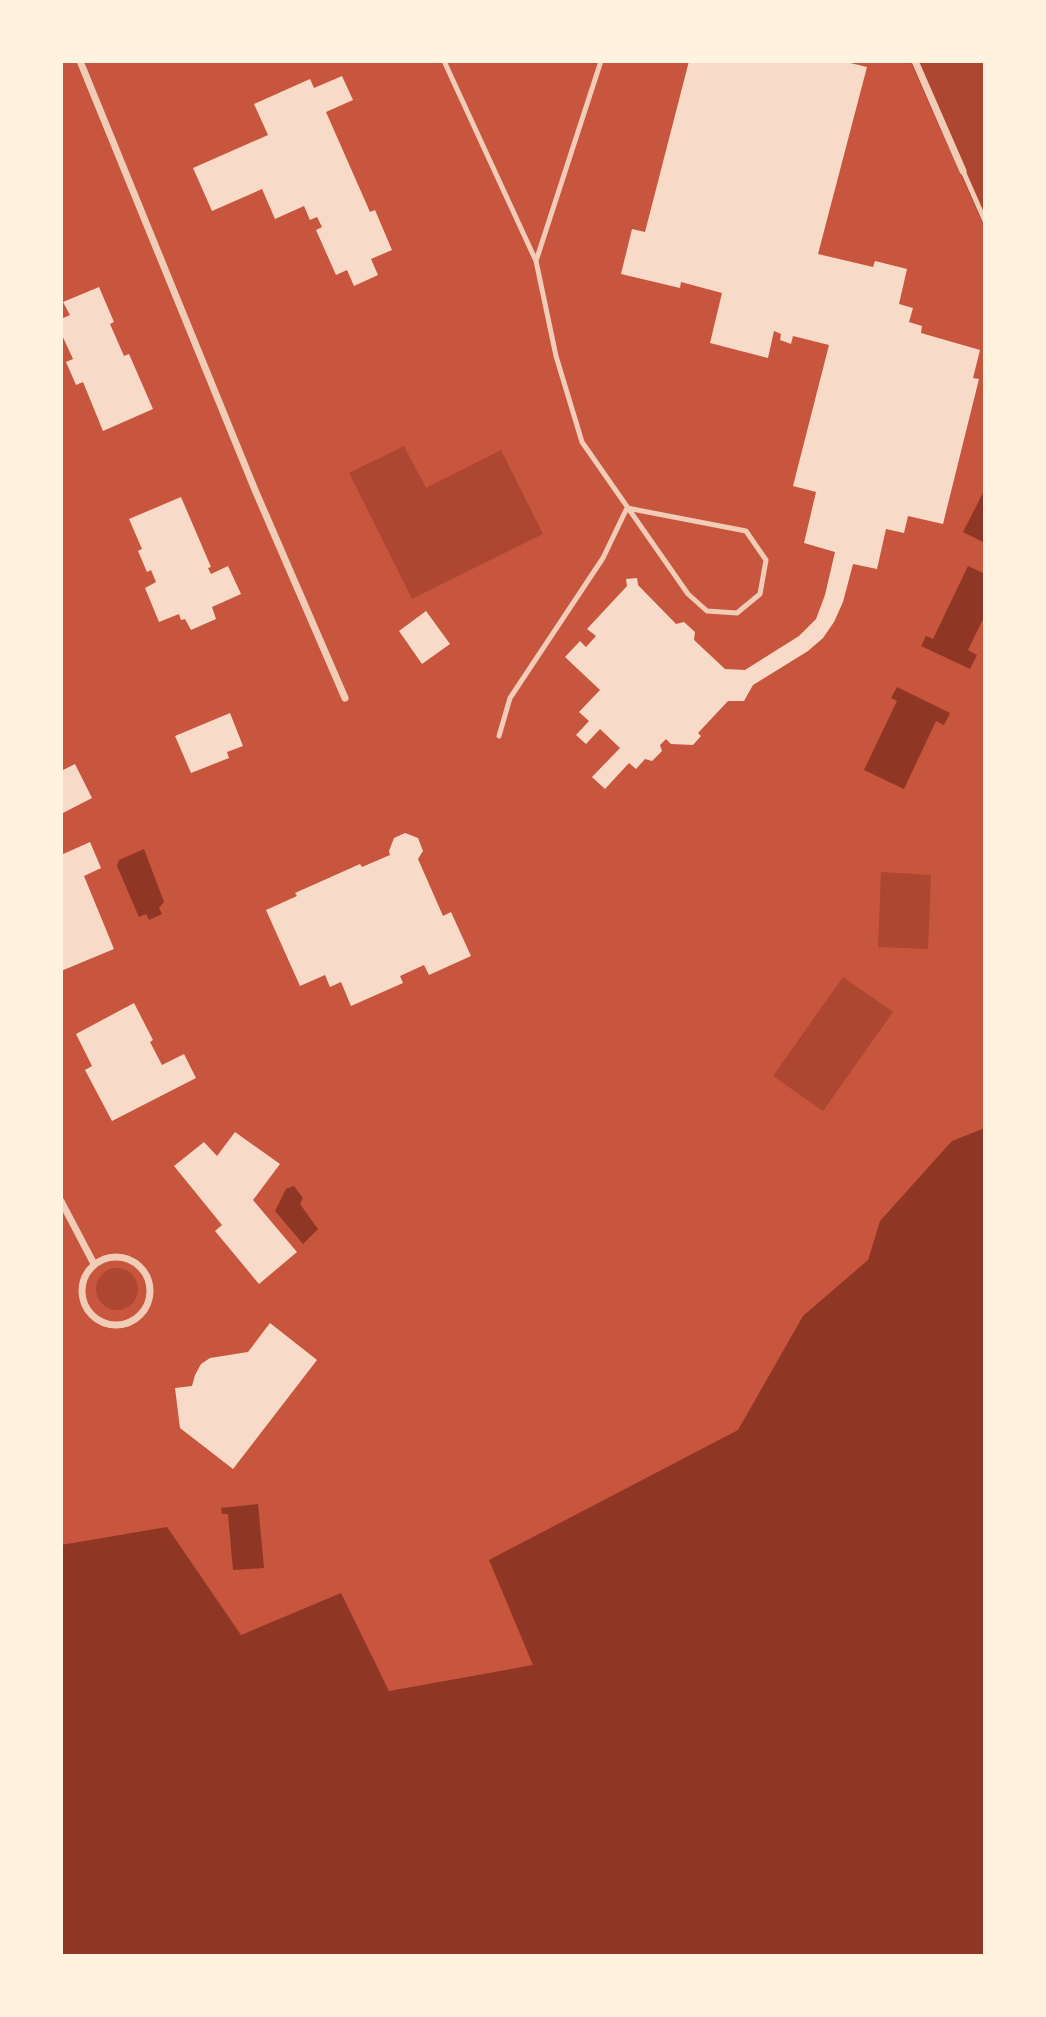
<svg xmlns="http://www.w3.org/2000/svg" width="1046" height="2017" viewBox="0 0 1046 2017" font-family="'Sofia Sans Condensed',sans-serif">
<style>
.green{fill:#ae4732}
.water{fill:#8f3625}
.building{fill:#f7dbc8}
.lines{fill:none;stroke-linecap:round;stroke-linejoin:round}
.service{stroke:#f1ccb7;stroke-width:5}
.minor{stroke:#f1ccb7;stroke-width:7}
</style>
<rect width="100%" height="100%" fill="#c8553d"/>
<path class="green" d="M910,61H985V229Z
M404,446L426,488L501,450L543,534L412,599L349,473Z
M881,872L931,875L928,949L878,947Z
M843,977L893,1012L823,1111L773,1076Z
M96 1289a21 21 0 1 1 42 0a21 21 0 1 1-42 0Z"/>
<path class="water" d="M985,489V543L963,532Z
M968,566L985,574V615L968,650L977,655L970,669L921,646L926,636L933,639Z
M897,687L950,713L944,725L936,721L904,789L864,770L897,701L891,698Z
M144,849L164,902L159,908L162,914L149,920L146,914L139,917L117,866L119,860Z
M985,1128V1956H61V1545L167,1527L241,1635L341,1593L389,1691L533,1665L489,1560L738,1430L803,1316L868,1260L880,1221L952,1141Z
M294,1186L303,1198L300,1204L318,1229L303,1244L275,1211L286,1189Z
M258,1504L264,1568L233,1570L228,1514H222L221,1508Z"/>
<path class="building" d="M689,61H842L867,67L818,254L873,267L875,261L907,269L899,304L913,308L909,322L922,326L921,333L980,350L973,378L979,379L943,524L908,516L904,533L886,529L877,569L853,564L843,602L834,622L823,638L808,651L753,685L744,701H728L698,733L701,736L693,745L671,744L666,739L660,745L662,751L652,761L645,759L636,769L629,763L605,789L592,777L620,748L600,729L586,744L576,735L589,721L579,712L600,690L565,657L580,641L586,647L596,636L587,629L627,586L626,579L637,578L638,585L676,624L684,622L695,632L694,640L725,669L745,670L799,636L816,619L825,595L835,552L804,543L816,492L793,486L829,345L793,336L791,344L780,340L781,334L774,331L768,358L710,343L722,293L681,282L680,288L621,274L632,229L645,232Z
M342,76L353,100L326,112L370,212L375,210L392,250L371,259L378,275L354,286L347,270L336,275L316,230L322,227L317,217L310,220L304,206L275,219L262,189L212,211L193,168L268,135L254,104L310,79L314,88Z
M99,287L114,322L110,324L124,356L129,354L153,409L103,431L83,382L76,385L66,362L73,359L61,333V319L70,315L63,302Z
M181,497L211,567L208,568L211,574L228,566L241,594L212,607L216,619L191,630L185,619L181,620L179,614L159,622L145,588L156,582L151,570L147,572L138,551L142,549L129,519Z
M426,611L450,644L422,664L399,631Z
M230,713L243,746L227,752L229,758L191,773L175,736Z
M75,764L92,798L61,814V771Z
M405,833L418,838L423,851L418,859L443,916L451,912L471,956L429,975L424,965L400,976L403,983L351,1006L341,982L330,987L325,975L300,986L266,910L297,896L295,893L360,864L362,867L390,855L389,851L394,838Z
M90,842L101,868L84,876L114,949L61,971V855Z
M134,1003L153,1040L150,1042L162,1065L184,1054L196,1078L112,1121L85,1070L92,1066L76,1034Z
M235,1132L280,1164L253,1200L297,1252L259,1284L215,1231L222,1225L174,1166L204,1142L217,1156Z
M270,1323L317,1360L233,1469L180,1428L175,1388L192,1386L195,1375L201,1364L210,1358L248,1352Z"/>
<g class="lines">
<path class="service" d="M444,61L536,261
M601,61L536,261L556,356L582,442L688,594L707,611L737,613L760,594L766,560L746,531L627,508
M963,171L985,221
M499,736L510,698L603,558L627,508"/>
<path class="minor" d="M80,61L255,490L345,698
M915,61L963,171
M61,1201L94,1264
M82 1291a34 34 0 1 1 68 0a34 34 0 1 1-68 0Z"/>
</g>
<rect width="1046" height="2017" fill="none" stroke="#fff3e0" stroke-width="126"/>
</svg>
